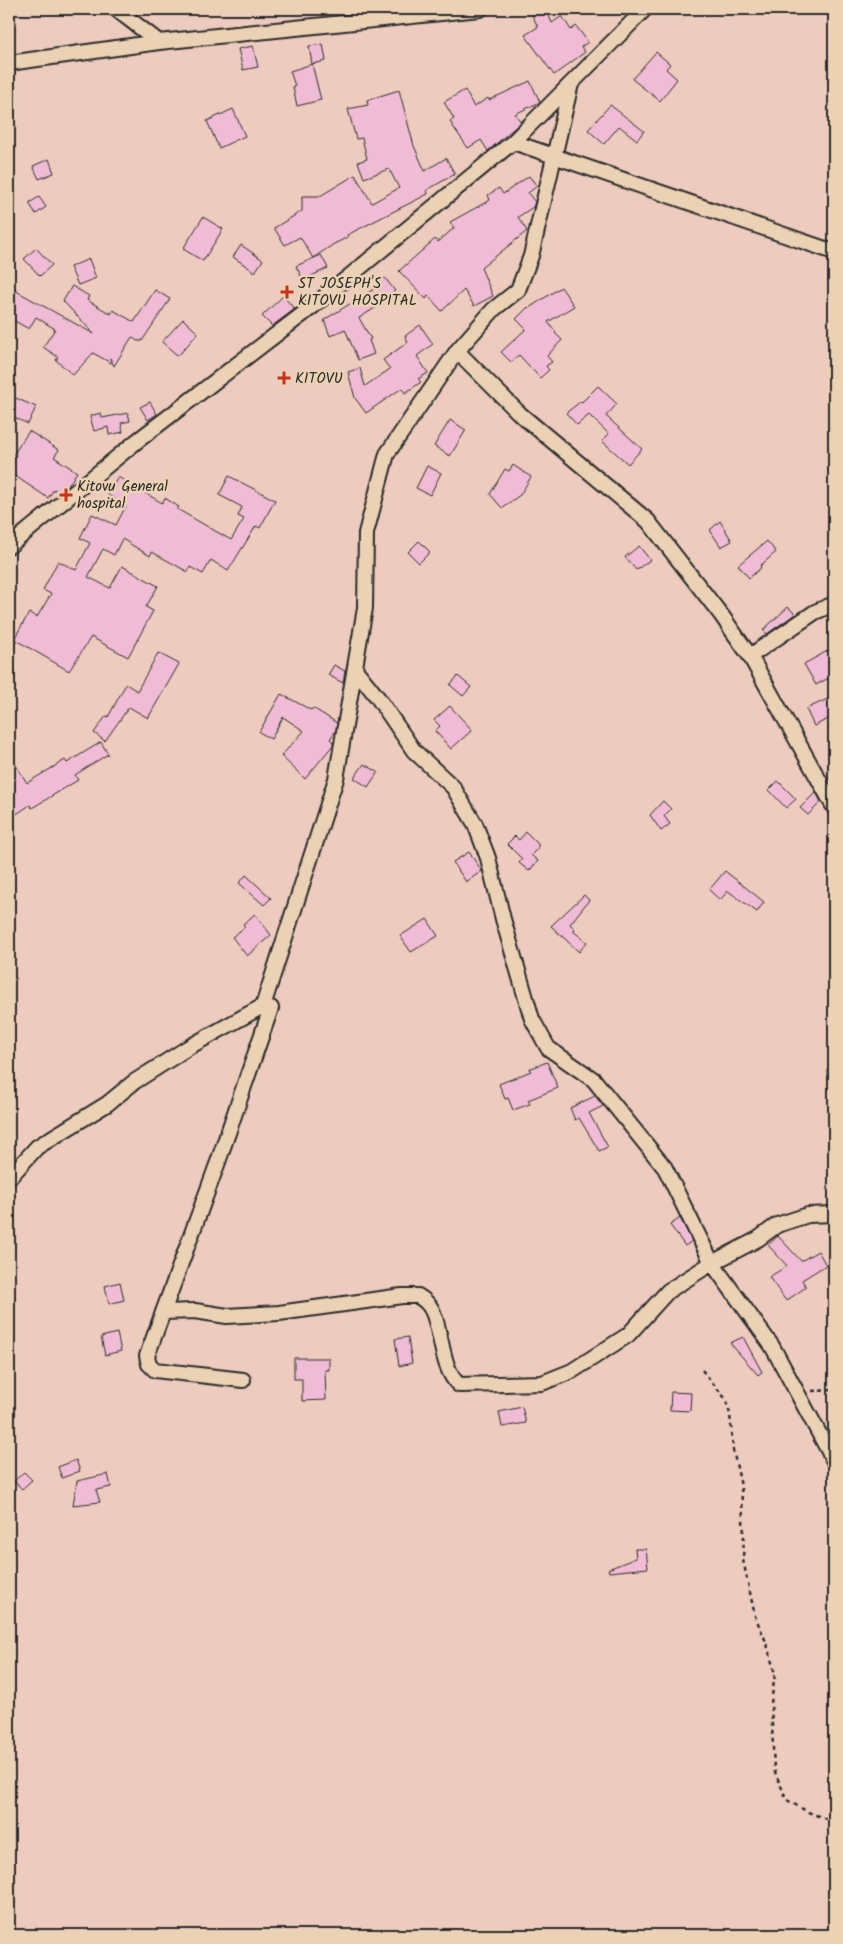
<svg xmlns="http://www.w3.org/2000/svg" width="843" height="1944" viewBox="0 0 843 1944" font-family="Kalam,sans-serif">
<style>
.building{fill:#f0bbd5;stroke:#2b2b2b}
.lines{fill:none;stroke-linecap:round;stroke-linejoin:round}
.minor-casing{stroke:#2b2b2b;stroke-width:18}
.path{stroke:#2b2b2b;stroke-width:2.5;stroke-dasharray:4 4;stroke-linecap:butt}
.minor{stroke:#ecd2b4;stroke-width:14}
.poi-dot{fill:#c8321e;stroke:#ecd2b4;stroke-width:2}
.labels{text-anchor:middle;stroke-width:5;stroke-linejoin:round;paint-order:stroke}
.poi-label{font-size:15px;fill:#2b2b2b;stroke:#ecd2b4;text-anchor:start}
</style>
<rect width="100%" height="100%" fill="#edcbbe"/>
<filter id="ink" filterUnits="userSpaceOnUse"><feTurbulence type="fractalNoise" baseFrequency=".02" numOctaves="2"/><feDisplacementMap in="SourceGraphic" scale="10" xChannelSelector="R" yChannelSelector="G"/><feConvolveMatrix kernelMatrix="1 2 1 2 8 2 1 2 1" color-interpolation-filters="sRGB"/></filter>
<g filter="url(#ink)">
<path class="building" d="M546,9L552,23L562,16L571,30L576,26L588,42L581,47L585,52L554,75L525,35L538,27L532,15Z
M323,44L326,61L312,64L309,46Z
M253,46L258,67L243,70L238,49Z
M656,52L670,64L666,69L677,79L660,101L632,79Z
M312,64L321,100L297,106L293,87L295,86L290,71Z
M530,81L540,102L515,114L521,122L488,151L481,140L468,148L452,125L450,121L454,119L444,102L465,90L474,107L488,98L489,100Z
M399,90L414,146L425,171L446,158L455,174L427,190L428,194L347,235L348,237L334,244L313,258L300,237L285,245L274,228L302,211V196H320L355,175L372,203L399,188L389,169L364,178L358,162L367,159L362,138L356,139L348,109L368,105L367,100Z
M610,105L644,131L637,140L619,126L604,144L588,130Z
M233,109L245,136L219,148L207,121Z
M49,159L54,173L39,179L33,166Z
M529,176L537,186L528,193L535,202L533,207L518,217L527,231L481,268L493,296L474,306L464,290L442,311L428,296L426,299L399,271L435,239L438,242L454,228L450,222L490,200L488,195L499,188L503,194Z
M39,197L46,207L36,214L29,203Z
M203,217L223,229L203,261L183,249Z
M241,245L263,260L255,272L233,257Z
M36,248L52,265L40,276L24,259Z
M321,255L328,268L303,280L296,266Z
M89,259L96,278L78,285L70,267Z
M385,278L395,291L382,301L383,303L359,318L371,339L369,340L374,354L358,360L345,329L330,336L324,320L377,287L376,285Z
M72,286L89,296L87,300L111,314L113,310L134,322L155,290L170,299L142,341H137L132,337L114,366L110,358L111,363L93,353L73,375L56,360L58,357L43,347L55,329L36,317L29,329L9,318V287L94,334L63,301Z
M561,287L574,306L548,322L556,332L555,333L562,340L547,356L552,362L546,366L549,370L540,378L519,355L511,362L501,352L526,329L516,319L528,307L529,308Z
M283,296L295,309L272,326L262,316Z
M183,319L198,333L178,356L162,342Z
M420,325L433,344L417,356L428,373L418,379L421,382L405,393L402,388L366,413L355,398L348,372L360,368L365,386L390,369L383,360L408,342L405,336Z
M598,386L617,404L606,416L642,449L628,464L602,441L609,434L589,415L577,425L566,413L581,401L582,402Z
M9,395L36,407L28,424L9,415Z
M150,402L157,414L148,420L140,407Z
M101,413L102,418L128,413L130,421L121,423L123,432L109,435L108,427L94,431L90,416Z
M450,420L466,430L450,456L434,446Z
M29,431L59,450L54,457L77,472L68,486L60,493L54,489L48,498L9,472V461Z
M513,465L531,477L520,495L502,508L490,494L505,469L509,471Z
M427,466L441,473L430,495L416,488Z
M229,476L275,500L260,528L256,526L228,571L211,560L203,574L190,567L188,572L152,552L150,556L122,539L114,555L103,549L88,577L110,588L122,566L158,586L146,607L153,611L128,657L91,637L69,671L14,639L29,613L37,617L51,594L43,590L58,561L76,570L90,543L80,538L92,514L116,525L126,506L108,495L118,477L162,503L165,498L179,507L177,509L231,540L244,519L238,516L242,507L219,495Z
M720,521L732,541L721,547L710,530Z
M419,541L430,552L419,563L408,552Z
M767,541L776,552L760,566L761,568L749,578L738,565Z
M639,546L650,560L636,570L625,557Z
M788,607L795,614L767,634L763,630Z
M831,649L834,656V675L816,685L804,664Z
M158,653L179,664L148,718L129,707L105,741L94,733L106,716L108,717L126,684L137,691Z
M334,665L345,671L343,683L328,675Z
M458,676L471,687L463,696L450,685Z
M281,694L311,710L313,708L337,723L336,730L330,739L333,742V745L305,779L281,756L304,731L283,717L271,739L259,732Z
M834,696V716L814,726L806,709Z
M450,706L472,730L451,749L435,731L440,726L434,720Z
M101,742L108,754L75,775L78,780L32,808L30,805L9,819V754L27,783L65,760L67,763Z
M364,764L378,772L368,787L354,778Z
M778,781L796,799L786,808L769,790Z
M816,792L821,802L808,815L800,808Z
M663,801L671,809L664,816L670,824L661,831L650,815Z
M526,832L538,844V848L531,855L538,861L529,871L519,863L522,859L507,844L515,836L519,840Z
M469,852L482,871L466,882L453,862Z
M725,871L764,902L757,912L728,891L720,900L709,890Z
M246,875L271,898L264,905L239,883Z
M584,895L589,900L570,924L575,929L573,931L587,942L579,952L551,926Z
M255,914L271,935L247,956L232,937L245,927L243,924Z
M427,919L438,936L411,952L400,936Z
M547,1062L558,1088L528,1100L530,1104L513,1110L508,1098L505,1099L499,1084L531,1071L529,1069Z
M595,1096L603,1106L589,1113L608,1147L599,1151L579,1118L575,1120L570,1108Z
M680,1218L692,1241L685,1246L670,1225Z
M778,1236L801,1261L818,1251L826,1265L802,1280L806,1287L786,1301L769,1277L787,1266L768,1245Z
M120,1282L124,1300L109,1304L105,1286Z
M117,1333L121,1351L105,1355L101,1337Z
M408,1337L412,1363L399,1366L395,1339Z
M743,1337L762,1372L758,1375L730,1343Z
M294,1358H329V1370H325L326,1400L302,1401V1379H294Z
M671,1392L691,1393L690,1411L670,1410Z
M522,1407L526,1423L502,1427L499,1412Z
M76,1460L80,1471L62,1478L58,1467Z
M24,1472L32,1480L22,1489L14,1481Z
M108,1474L111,1487L96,1490L100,1502L73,1505L77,1481Z
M635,1549H646L648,1568L609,1572L608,1569L636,1558Z"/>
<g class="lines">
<defs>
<path id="minor" d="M116,9L159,42
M9,63L159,42L480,9
M513,142L834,252
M457,351L520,414L648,521L722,616L750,656L834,807
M9,546L137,441L312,307L513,142L645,9
M750,656L815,612L834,604
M355,669L378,698L414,751L453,787L475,824L488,858L503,919L532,1019L548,1048L594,1080L665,1168L712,1263L772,1346L834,1461
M9,1178L37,1147L107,1104L134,1082L189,1047L263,1006
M163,1312L195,1311L227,1316L279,1313L402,1296H418C423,1299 429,1304 432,1310C442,1331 441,1369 459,1385L542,1383L572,1371L628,1335L668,1291L712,1263L758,1239L777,1225L808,1215L834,1214
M243,1380L155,1370L149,1364L147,1356L218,1162L271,1008L263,1006L336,779L365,608L366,533L387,454L457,351L494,309L518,290L531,256L571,84"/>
</defs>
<use href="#minor" class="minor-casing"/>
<path class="path" d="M702,1370L725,1398L730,1414L733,1450L741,1486L744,1535L743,1560L755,1616L767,1644L775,1674L771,1703L774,1770L787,1800L808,1812L834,1822
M812,1391L834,1390"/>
<use href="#minor" class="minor"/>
</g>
</g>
<g class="poi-dot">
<path d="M284.5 284.5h5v5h5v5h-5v5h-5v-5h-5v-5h5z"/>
<path d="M281.5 370.5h5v5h5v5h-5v5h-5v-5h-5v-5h5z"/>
<path d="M63.5 487.5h5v5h5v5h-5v5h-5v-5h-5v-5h5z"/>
</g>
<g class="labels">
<g class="poi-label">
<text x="298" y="288">ST JOSEPH'S<tspan x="298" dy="17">KITOVU HOSPITAL</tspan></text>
<text x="295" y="383">KITOVU</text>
<text x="77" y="491">Kitovu General<tspan x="77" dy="17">hospital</tspan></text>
</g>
</g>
<rect width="843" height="1944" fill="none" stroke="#ecd2b4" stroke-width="30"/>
<rect x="15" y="15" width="813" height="1914" fill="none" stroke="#2b2b2b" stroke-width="2" filter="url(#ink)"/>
</svg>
